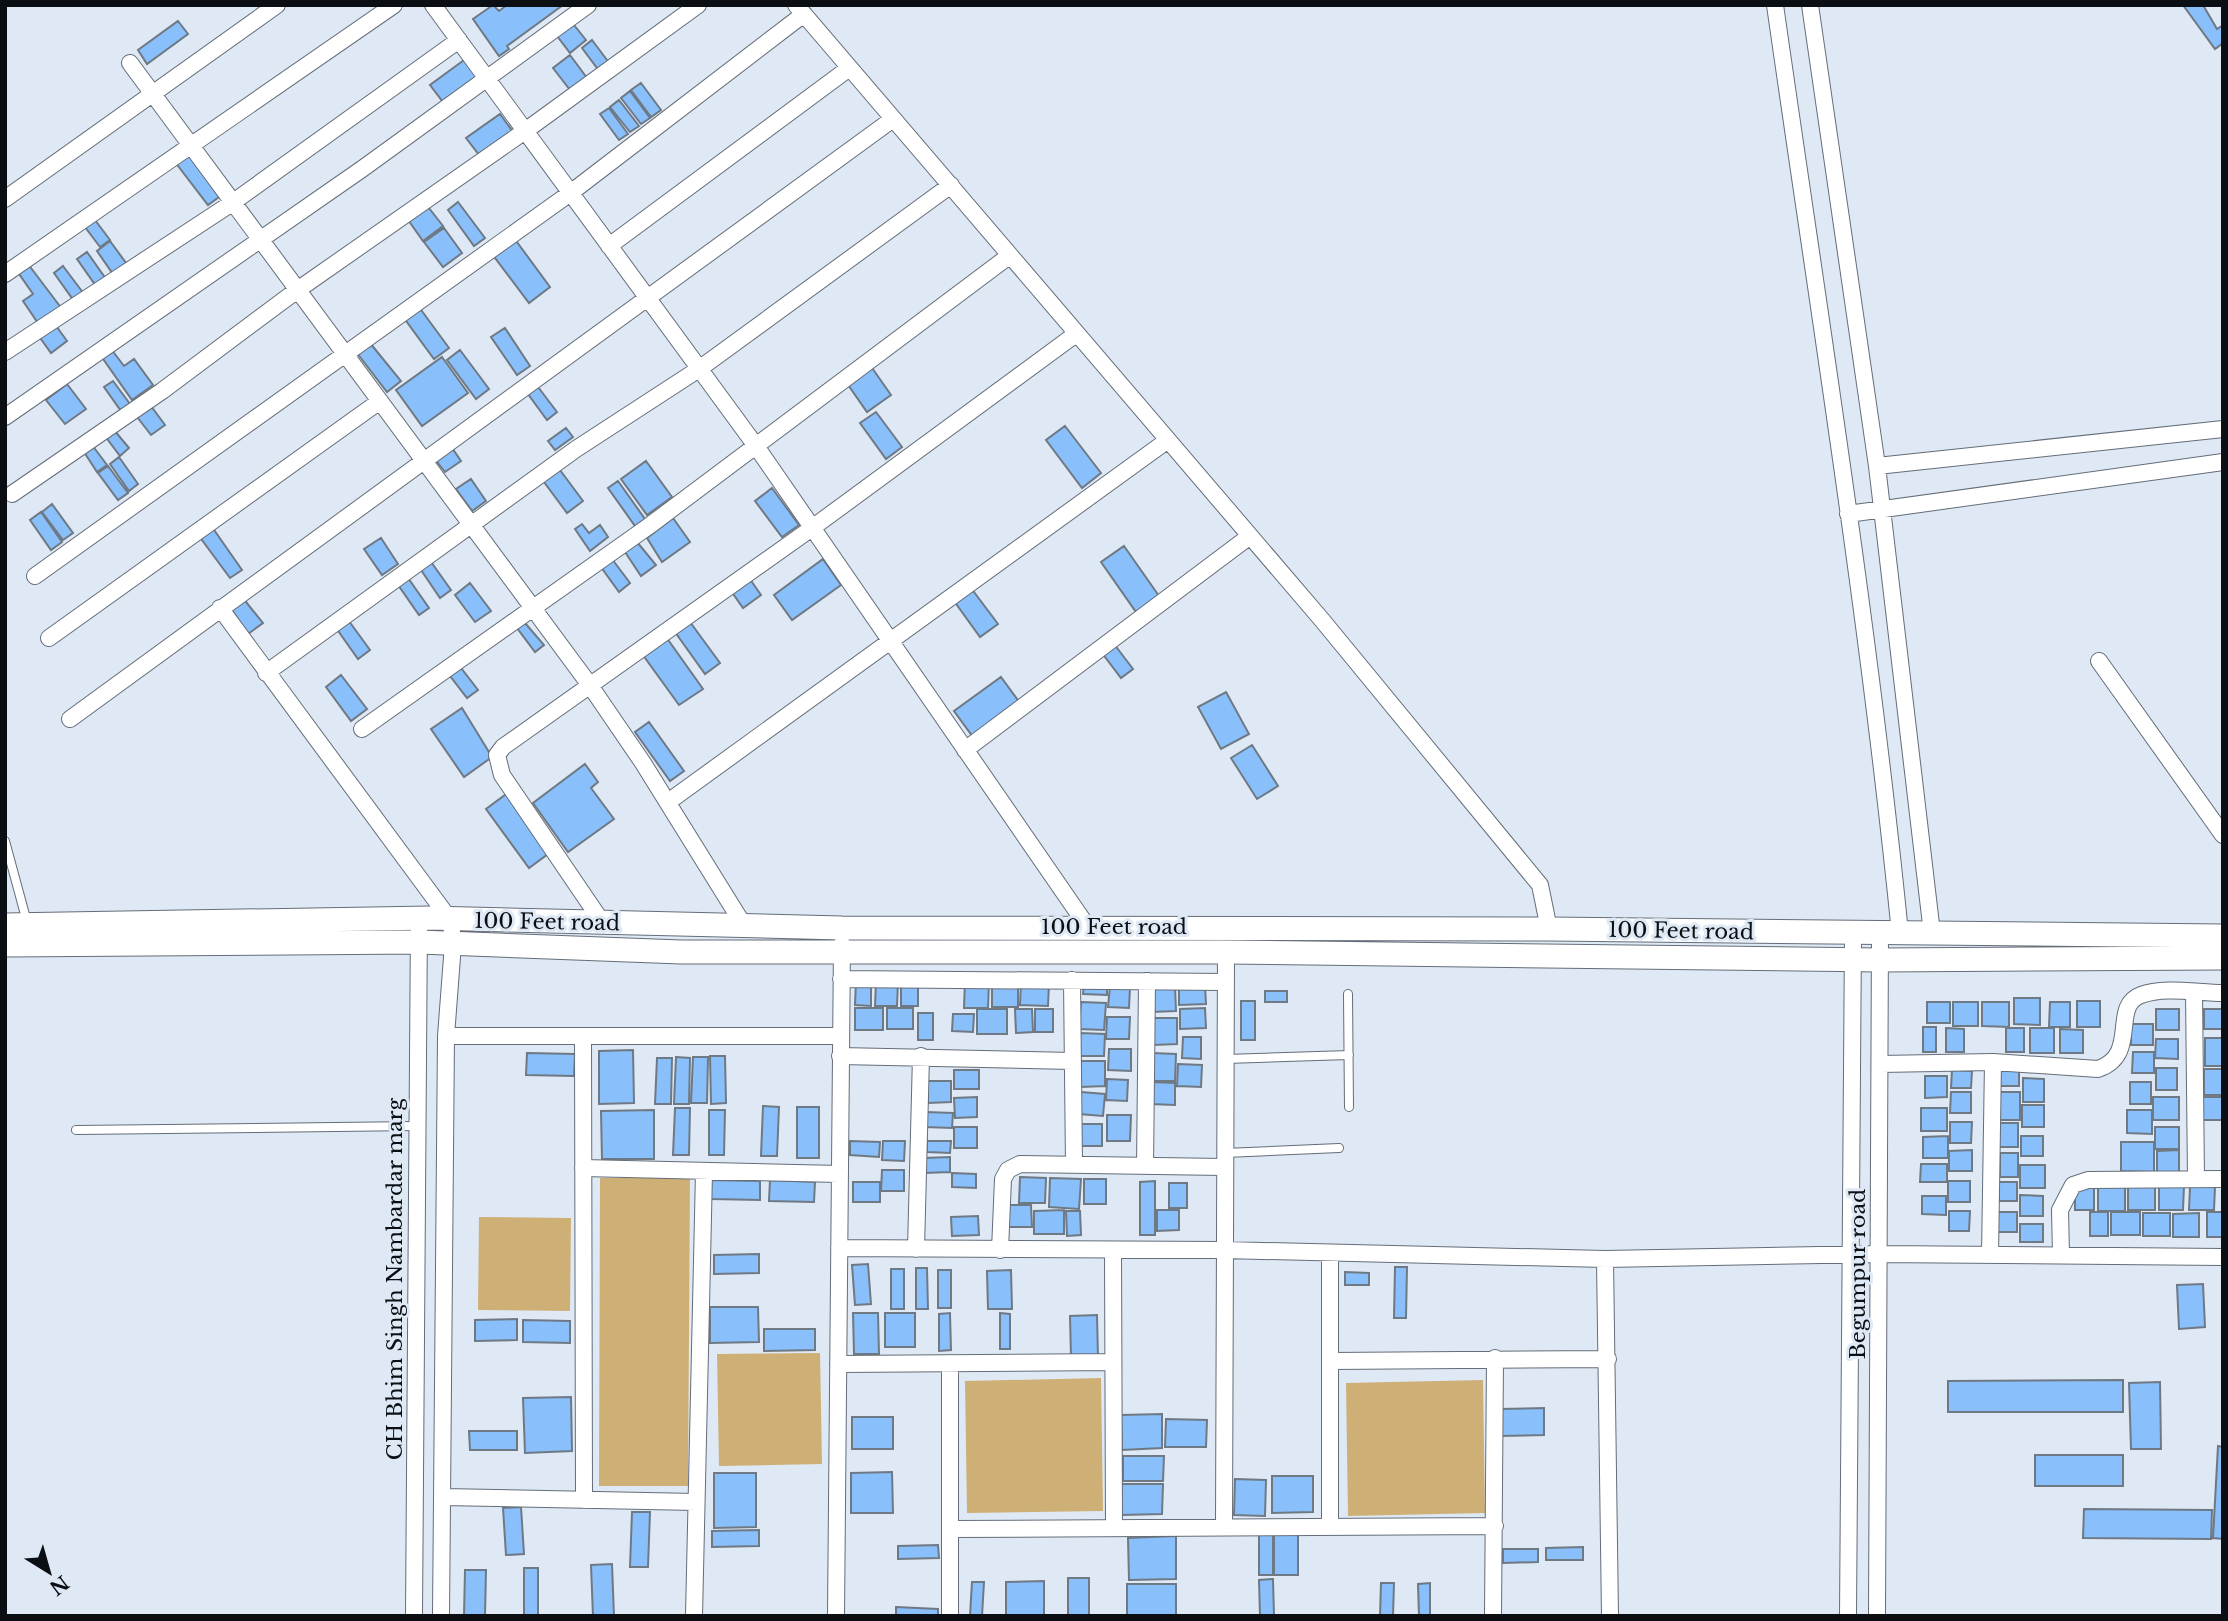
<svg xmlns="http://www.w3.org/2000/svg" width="2228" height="1621" viewBox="0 0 2228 1621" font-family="'Libre Baskerville',serif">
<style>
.green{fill:#ceb076}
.building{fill:#89c0fc;stroke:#6f7984;stroke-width:2}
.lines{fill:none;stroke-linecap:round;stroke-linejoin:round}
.lane-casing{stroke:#646d78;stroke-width:10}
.street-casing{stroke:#646d78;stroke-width:18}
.secondary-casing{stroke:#646d78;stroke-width:25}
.lane{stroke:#fff;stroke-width:8}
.street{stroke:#fff;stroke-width:16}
.secondary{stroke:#fff;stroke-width:23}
.labels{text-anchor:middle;stroke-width:6;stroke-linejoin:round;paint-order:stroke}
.street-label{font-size:21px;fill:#0b0f13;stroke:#dee9f5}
</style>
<rect width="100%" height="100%" fill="#dee9f5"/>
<path class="green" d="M600,1178H690L688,1486H599Z
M479,1217L571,1218L570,1311L478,1310Z
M820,1353L822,1464L719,1466L717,1354Z
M1101,1378L1103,1511L967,1513L965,1381Z
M1483,1380L1485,1513L1348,1516L1346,1383Z"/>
<path class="building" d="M493,5L499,11L507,5H563L507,46L509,49L499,56L473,19Z
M2183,5H2203L2217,29L2223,25V43L2215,49Z
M570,20L586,40L570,53L554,32Z
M178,21L188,34L147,64L138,50Z
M592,40L610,64L600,72L582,48Z
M570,55L587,78L570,90L553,68Z
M464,60L477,76L443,102L430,85Z
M641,83L661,110L651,117L631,90Z
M630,91L650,118L641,124L621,98Z
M619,100L639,126L630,132L610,107Z
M609,108L628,134L619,140L600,114Z
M500,114L513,132L480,156L466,138Z
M187,153L219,197L208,205L175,162Z
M458,202L485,238L474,246L448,210Z
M425,203L443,226L423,241L406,217Z
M95,220L110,240L100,247L85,227Z
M444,228L462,253L443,267L424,242Z
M514,238L550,287L529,303L492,254Z
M110,241L129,267L115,277L97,251Z
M87,252L106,279L96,286L77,259Z
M28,264L62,309L40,326L23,301L33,294L17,271Z
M63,266L84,294L74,301L54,273Z
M416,303L449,348L434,359L401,314Z
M54,323L67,341L51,353L38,335Z
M505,328L530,366L517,375L491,337Z
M370,343L401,381L387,392L357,353Z
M111,349L124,366L134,359L153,385L132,400L101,356Z
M460,350L489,389L476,399L447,360Z
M442,357L468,393L422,426L396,390Z
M870,365L891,395L867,412L846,382Z
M113,381L130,404L121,411L104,387Z
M535,383L557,412L547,420L525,390Z
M67,384L86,409L65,424L46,400Z
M148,402L165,425L151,435L134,413Z
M876,412L902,447L886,459L860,423Z
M1065,426L1101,473L1082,488L1046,440Z
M566,428L573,437L555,450L548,441Z
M114,430L129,448L120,456L105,436Z
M448,442L461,461L445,472L431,454Z
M92,445L107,465L97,472L84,452Z
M119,457L138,484L129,491L110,464Z
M646,461L672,497L647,515L621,479Z
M108,466L128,493L118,500L98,473Z
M557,466L583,501L567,513L541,478Z
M471,479L486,501L472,511L456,489Z
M618,481L645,519L635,526L608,488Z
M772,488L799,525L782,537L755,501Z
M52,504L73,533L63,540L42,512Z
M41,512L62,542L51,550L30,520Z
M673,518L690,542L662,562L647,538Z
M582,524L589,533L600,525L608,537L590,551L575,529Z
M212,527L242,570L230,578L199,536Z
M381,538L398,564L382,575L364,549Z
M637,542L656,565L641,576L625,552Z
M1124,546L1159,596L1136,612L1101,562Z
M609,555L630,583L619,592L598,563Z
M429,559L451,590L440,598L419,567Z
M823,559L841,585L792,620L774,595Z
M406,575L429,608L419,615L396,582Z
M747,575L761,595L743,608L729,588Z
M470,583L491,611L475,622L455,595Z
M971,588L998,624L980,637L954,601Z
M242,597L263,623L248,634L230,607Z
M346,617L370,650L358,659L334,625Z
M690,622L720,663L705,674L675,632Z
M525,623L544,645L535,652L517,628Z
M664,634L703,689L679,705L640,651Z
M1114,644L1133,669L1121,678L1102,653Z
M458,664L478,690L467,698L447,672Z
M341,675L367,709L351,721L326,687Z
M1001,677L1020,703L973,737L954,711Z
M1226,692L1249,734L1221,749L1198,707Z
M462,708L492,757L464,777L431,729Z
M649,722L684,771L670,781L635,732Z
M1252,745L1278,786L1257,799L1231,758Z
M585,764L598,782L591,788L614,819L568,852L533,803Z
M509,792L552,851L529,868L486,809Z
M918,980V1006H901V981Z
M856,981H871V1006L855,1005Z
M965,981H989L988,1008H964Z
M876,982H898L897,1006H875Z
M992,982H1018V1007H992Z
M1021,982L1049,983L1048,1006L1020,1005Z
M1084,984L1107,985V995L1083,994Z
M1110,986L1130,987L1129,1008L1108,1007Z
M1175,986L1176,1011L1151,1012V987Z
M1179,986H1205L1206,1004L1179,1005Z
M1265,991H1287V1002H1265Z
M2014,998H2040V1025L2014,1024Z
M1241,1001H1255V1040H1241Z
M2077,1001H2100V1027H2077Z
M1081,1002L1106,1003L1104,1030L1079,1029Z
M1927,1002H1950V1023H1927Z
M1953,1002H1978V1026H1953Z
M1982,1002H2009V1027L1982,1026Z
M2050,1002H2070V1027H2049Z
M855,1008H883V1030H855Z
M887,1008H913V1029H887Z
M1205,1008L1206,1028L1180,1029V1009Z
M977,1009H1007V1034H977Z
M1015,1009H1032L1033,1032L1016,1033Z
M1035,1009H1053V1032H1035Z
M2156,1009H2179V1030H2156Z
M2204,1009H2223V1029H2204Z
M918,1013H933V1040H918Z
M953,1014H974L973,1032L952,1031Z
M1107,1017H1130L1129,1039H1106Z
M1152,1018H1177V1044L1153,1045Z
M2131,1024H2153V1045H2131Z
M1923,1027H1936V1052H1923Z
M1946,1028L1964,1029V1052H1946Z
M2006,1028H2024V1052H2006Z
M2030,1028H2054V1053H2030Z
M2060,1029L2083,1030V1053H2060Z
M1080,1033L1105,1034L1104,1056H1080Z
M1183,1037H1201V1059L1182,1058Z
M2205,1038H2223V1066H2205Z
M2156,1039H2178V1059L2155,1058Z
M1109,1049H1131V1071L1108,1070Z
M633,1050L634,1103L599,1104V1051Z
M2133,1052H2154V1073H2132Z
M527,1053L575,1054L574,1076L526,1075Z
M1152,1053L1176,1054L1175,1081H1151Z
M710,1056H725L726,1103L711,1104Z
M676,1057L690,1058L689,1104H674Z
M693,1057H708L707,1103H691Z
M657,1058H672L671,1104H655Z
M1081,1061H1105V1086L1081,1087Z
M1178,1064L1202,1065L1201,1087L1177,1086Z
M2156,1068H2177V1090H2156Z
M2204,1069H2223L2222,1095H2204Z
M954,1070H979V1089H954Z
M1952,1070L1972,1071L1971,1088H1951Z
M1995,1070H2019V1086H1995Z
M1925,1076H1947V1097L1925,1098Z
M2023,1078L2044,1079V1102H2023Z
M1107,1079L1128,1080L1127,1101L1106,1100Z
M928,1081H951V1102L928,1103Z
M1151,1082L1175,1083V1105L1150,1104Z
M2130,1082H2151V1104H2130Z
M1081,1092L1105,1094L1103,1116L1079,1114Z
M1951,1092H1971V1113H1950Z
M1996,1092H2020V1120H1996Z
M977,1097V1117L955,1118L954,1098Z
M2153,1097H2179V1120H2153Z
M2202,1097H2223V1120H2202Z
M2022,1105H2044V1127H2022Z
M763,1106L779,1107L777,1156H761Z
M797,1107H819V1158H797Z
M675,1108H690L689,1155H673Z
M1921,1108H1947V1131H1921Z
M654,1110V1159H602L601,1111Z
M709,1110H725L724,1155H709Z
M2127,1110H2152V1134L2127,1133Z
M926,1112L953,1113L952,1128L925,1127Z
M1107,1115H1131L1130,1141H1107Z
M1950,1122H1972L1971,1143H1950Z
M1998,1123H2018V1147H1998Z
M1079,1124H1102V1146H1079Z
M954,1127H977V1148H954Z
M2155,1127H2179V1149H2155Z
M1948,1136V1158H1923V1137Z
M2021,1136H2043V1156H2021Z
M850,1141L880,1142L879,1157L850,1155Z
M883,1141H905L904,1161L882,1160Z
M927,1141H951L950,1153L927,1152Z
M2121,1142H2154V1172L2121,1171Z
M1972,1150V1171H1949V1151Z
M2179,1150V1174L2157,1175V1151Z
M2000,1153H2018V1177H2000Z
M950,1157V1172L924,1173V1158Z
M1921,1164H1947V1182H1920Z
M2020,1165H2045V1188H2020Z
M882,1170H904V1191H881Z
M952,1173L976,1174V1188L952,1187Z
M1020,1177L1046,1178L1045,1203H1019Z
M1050,1178L1081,1179L1079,1209L1049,1207Z
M1084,1179H1106V1204H1084Z
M711,1180L760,1181V1200L711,1199Z
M770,1180L815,1182L814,1202L769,1201Z
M1155,1181V1235H1140V1182Z
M1948,1181H1970V1202H1948Z
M853,1182H880V1202H853Z
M1999,1182H2017V1201H1999Z
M1169,1183H1187V1208H1169Z
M2184,1186L2183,1210H2159V1187Z
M2075,1187H2094V1210H2075Z
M2098,1187H2125V1211H2098Z
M2128,1187H2155V1210H2128Z
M2190,1187H2215L2214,1210H2189Z
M2020,1195L2043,1196V1216H2020Z
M1922,1196H1946V1215L1922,1214Z
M1008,1205H1031L1032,1227H1008Z
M1064,1210V1234H1034V1211Z
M1157,1210H1179V1230L1157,1231Z
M1066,1211H1080L1081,1235L1067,1236Z
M1949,1211H1970L1969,1231H1949Z
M1995,1212H2017V1232H1995Z
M2090,1212H2108V1236H2090Z
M2111,1212H2140V1235H2111Z
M2207,1212H2223V1237H2207Z
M2143,1213H2170V1236H2143Z
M2199,1213V1237H2173V1214Z
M978,1216L979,1235L952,1236L951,1217Z
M2020,1224H2043V1242H2020Z
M759,1254V1273L714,1274V1255Z
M868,1264L871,1304L855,1305L852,1265Z
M1395,1267H1407L1406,1318H1394Z
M916,1268H927L928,1309H916Z
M891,1269H904V1309H891Z
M938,1270H951V1308H938Z
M1011,1270L1012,1309H988L987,1271Z
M1345,1272L1369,1273V1285H1345Z
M2203,1284L2205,1327L2179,1329L2177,1285Z
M710,1307H758L759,1342L710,1343Z
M853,1313H878L879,1354H854Z
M885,1313H915V1347H885Z
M950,1313L951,1350L939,1351V1314Z
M1000,1313L1010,1314V1349H1000Z
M1097,1315L1098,1358H1071L1070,1316Z
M517,1319V1340L475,1341V1320Z
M523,1320L570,1321V1343L523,1342Z
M764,1329H815V1350L764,1351Z
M2123,1380V1412H1948V1381Z
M2160,1382L2161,1449H2131L2129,1383Z
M571,1397L572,1451L525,1453L523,1398Z
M1544,1408V1435L1500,1436V1409Z
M1162,1414V1448L1122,1450L1121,1415Z
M852,1417H893V1449H852Z
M1166,1419L1207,1420L1206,1447H1165Z
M469,1431H517V1450H470Z
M2218,1446L2223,1447V1539L2213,1538Z
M2035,1455H2123V1486H2035Z
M1123,1456H1164L1163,1481H1123Z
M892,1472L893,1513H851V1473Z
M714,1473H756V1527L714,1528Z
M1272,1476H1313V1512L1272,1513Z
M1235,1479L1266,1480L1265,1516L1234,1515Z
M1121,1484H1163L1162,1514L1121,1515Z
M521,1507L524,1554L506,1555L503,1508Z
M2084,1509L2212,1510L2211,1539L2083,1538Z
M632,1512H650L648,1567H630Z
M759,1530V1546L712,1547V1531Z
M1259,1534H1273V1575H1259Z
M1274,1534H1298V1575H1274Z
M1176,1536V1579L1129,1580L1128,1538Z
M938,1545L939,1558L898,1559V1546Z
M1583,1547V1560H1546V1548Z
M1503,1549H1538V1562L1503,1563Z
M612,1564L614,1616H593L591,1565Z
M524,1568H538V1616H524Z
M465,1570H486L485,1616H464Z
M1068,1578H1089V1616H1068Z
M1273,1579L1274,1616H1260L1259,1580Z
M1044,1581V1616H1006V1582Z
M972,1582H984L982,1616H970Z
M1381,1583H1394L1393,1616H1380Z
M1430,1583V1616H1419L1418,1584Z
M1127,1584H1176V1616H1127Z
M896,1607L938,1609V1616H896Z"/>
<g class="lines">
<defs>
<path id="lane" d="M5,841L27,922
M1348,994L1349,1107
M1226,1059L1349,1055
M76,1130L417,1126
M1225,1153L1339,1148"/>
<path id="street" d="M433,5L756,446L1087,926
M796,5L1322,620L1540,885L1549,929
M1775,5C1819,314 1869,622 1900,933
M1810,5L1877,466L1932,933
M130,63L589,684L643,763L743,924
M5,199L277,5
M609,246L848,69
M5,274L394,5
M5,352L232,203L459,40
M5,417L362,169L588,5
M1877,466L2223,429
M12,494L162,391L296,291L525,131L698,5
M1848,514L2223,462
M35,576L569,194L804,14
M220,608L451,921L453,944L446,1036L441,1616
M49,638L380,401
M2099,661L2223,835
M266,673L576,449L699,369L951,185
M70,719L893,119
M362,729L649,526L1009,256
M965,750L1250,536
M668,802L1168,440
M602,922L502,775L497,755L503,747L812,528L1076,334
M841,979L1226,982
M1072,980L1074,1165
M2194,993L2196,1179
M446,1036H841
M583,1037L584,1500
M840,1056L1073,1061
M1880,1064L1993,1062L2098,1069C2140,1055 2110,1006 2141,995C2164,986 2198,993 2223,993
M1145,1166L1147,981
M583,1168L840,1174
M839,1248L1224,1250L1605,1259L1879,1254L2223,1257
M916,1249L921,1056
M1000,1250L1003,1179L1008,1170L1020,1164L1224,1167
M1113,1250L1114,1528
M1330,1253V1526
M1990,1255L1993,1062
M2061,1255L2060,1210L2073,1185L2088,1180L2223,1179
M1605,1259L1610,1616
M1331,1361L1608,1359
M950,1363V1616
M838,1364L1113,1362
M443,1497L696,1502
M1224,1527L1226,952
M950,1529L1495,1526
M414,1616L419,918
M694,1616L704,1172
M836,1616L842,944
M1493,1616L1495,1358
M1848,1616L1853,934
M1877,1616L1880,933"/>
<path id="secondary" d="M5,925L430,918L842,928L1549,929L2223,936
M5,945L419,942L681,952H1226L1881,960L2223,958"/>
</defs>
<use href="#lane" class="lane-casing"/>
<use href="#street" class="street-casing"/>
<use href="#secondary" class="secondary-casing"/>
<use href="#lane" class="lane"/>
<use href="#street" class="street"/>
<use href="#secondary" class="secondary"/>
</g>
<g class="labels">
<g class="street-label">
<text transform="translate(547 922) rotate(1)" y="7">100 Feet road</text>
<text x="1114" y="934">100 Feet road</text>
<text transform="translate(1681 931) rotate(1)" y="7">100 Feet road</text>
<text transform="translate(1858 1274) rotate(-90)" y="7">Begumpur road</text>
<text transform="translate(395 1279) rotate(-90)" y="7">CH Bhim Singh Nambardar marg</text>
</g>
</g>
<rect width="2228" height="1621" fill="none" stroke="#0b0f13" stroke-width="14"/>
<g transform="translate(49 1572) rotate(143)" stroke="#dee9f5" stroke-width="5" paint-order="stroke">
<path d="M0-5L12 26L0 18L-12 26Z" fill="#0b0f13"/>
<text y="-10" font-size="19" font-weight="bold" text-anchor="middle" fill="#0b0f13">N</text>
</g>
</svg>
